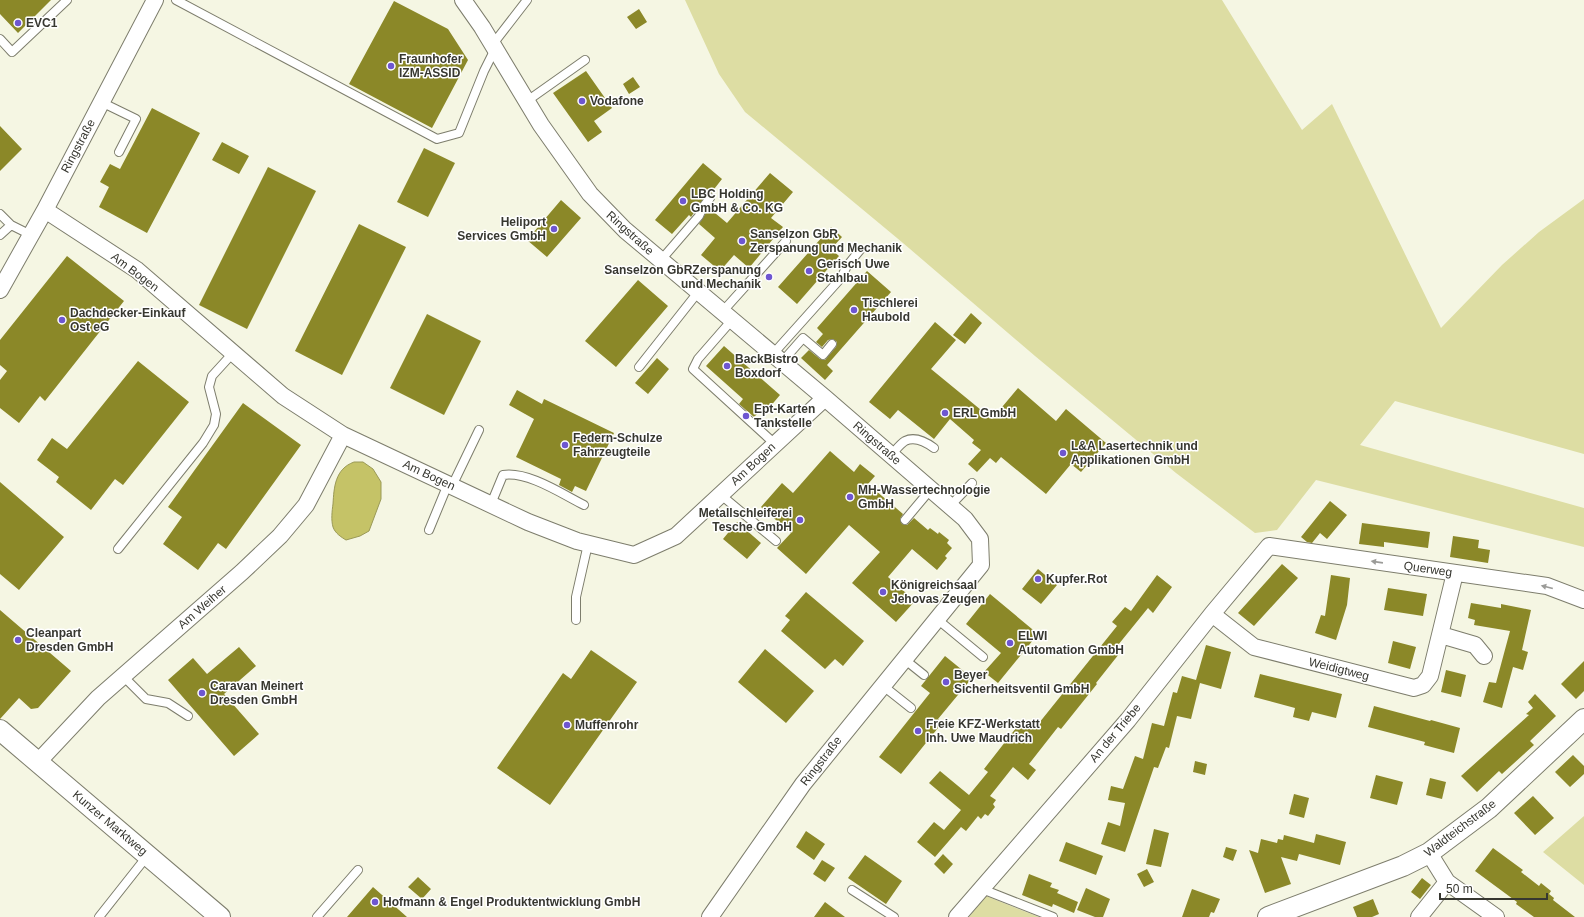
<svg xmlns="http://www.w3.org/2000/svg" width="1584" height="917" viewBox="0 0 1584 917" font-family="Helvetica,sans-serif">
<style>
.green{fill:#dddda3}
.water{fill:#c5c367;stroke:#9a9956}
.building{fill:#8b8828}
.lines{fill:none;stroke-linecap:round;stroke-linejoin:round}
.service-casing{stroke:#7d7d6c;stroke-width:10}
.minor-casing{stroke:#7d7d6c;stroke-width:18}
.tertiary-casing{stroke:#7d7d6c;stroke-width:22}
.service{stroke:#fff;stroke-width:8}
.minor{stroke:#fff;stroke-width:16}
.tertiary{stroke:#fff;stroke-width:20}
.oneway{fill:#9b9b98}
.poi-dot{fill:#6e56d0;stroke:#fff;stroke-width:1.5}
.labels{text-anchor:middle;stroke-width:3;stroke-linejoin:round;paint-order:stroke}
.poi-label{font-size:12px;font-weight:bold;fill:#373730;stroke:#fff;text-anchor:start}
.street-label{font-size:12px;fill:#373730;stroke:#fff}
</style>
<rect width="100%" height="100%" fill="#f5f6e3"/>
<path class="green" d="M685,0H1222L1302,130L1332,104L1441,328L1502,265L1539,232L1584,199V454L1395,401L1360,445L1584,508V547L1316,480L1277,530L1255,533L1176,473L1035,356L903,243L745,112L719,74Z
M1584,816V885L1543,852Z
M986,896L1039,917H969Z"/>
<path class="water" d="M354,462H363L373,469L381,482V499L369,531L360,536L346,540C341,537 335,533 333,527C331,520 332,511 333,504C334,487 335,469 354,462Z"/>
<path class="building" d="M0,0H51L18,33L0,14Z
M394,1L448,29L468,60L432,128L349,84Z
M639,9L647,22L636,29L627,17Z
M586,71L612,108L594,121L602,132L588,142L553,93Z
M633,77L640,87L629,94L623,84Z
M152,108L200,133L147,233L99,207L109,187L100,182L110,164L120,169Z
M0,126L22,149L0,171Z
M222,142L249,156L239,174L212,160Z
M424,148L455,163L428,217L397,202Z
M703,163L722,179L711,193L706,195L691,217L689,215L672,234L655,220Z
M268,167L316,191L247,329L199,305Z
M770,173L793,192L771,218L783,227L749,268L734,255L720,271L701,255L715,238L699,224L709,208L727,223Z
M561,200L581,218L547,257L527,240Z
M359,224L406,247L342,375L295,351Z
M831,227L842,237L831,249L839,256L797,304L778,287Z
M67,256L124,301L45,401L40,396L19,423L0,408V380L7,371L0,365V340Z
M867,271L891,292L827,365L833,371L825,380L801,358L809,350L820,359L825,360L836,347L837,342L833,339L828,340L822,347L816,342L823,334L817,328Z
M638,280L668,306L616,367L585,341Z
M971,313L982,323L965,344L953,335Z
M427,314L481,341L444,415L390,388Z
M935,322L956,340L931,369L992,419L1018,388L1056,421L1066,409L1106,443L1081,472L1071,464L1046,494L1001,457L996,463L990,458L977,472L968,464L981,450L972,443L974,440L950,419L934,439L898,410L890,419L869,402Z
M724,346L780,395L763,415L759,412L754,417L739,404L743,399L706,366Z
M657,358L669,369L648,394L635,383Z
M138,361L189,402L123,485L115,479L91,510L56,482L59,477L37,460L52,438L67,449Z
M517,390L542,404L544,399L614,433L586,491L575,486L572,492L559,485L561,479L516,457L534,419L509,405Z
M243,403L301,445L226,549L218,543L198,570L163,544L182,517L168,507Z
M830,451L854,472L860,464L875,476L868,484L903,514L900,519L902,524L907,525L914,518L928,530L930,528L938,534L939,532L949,540L947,543L952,548L945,556L947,558L937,570L912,549L888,577L915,601L896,622L852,583L880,552L849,525L806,574L777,548L791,533L761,507L782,483L793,493Z
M0,482L64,537L19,590L0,574Z
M1330,501L1347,515L1327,539L1320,533L1312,543L1307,542L1301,537Z
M737,522L761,543L747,559L723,539Z
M1362,523L1430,532L1428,548L1384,542V547L1359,544Z
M1453,536L1479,540L1478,548L1490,550L1488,563L1450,557Z
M1282,564L1298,578L1254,626L1238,613Z
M1038,569L1057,585L1041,604L1022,589Z
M1157,575L1172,587L1153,613L1148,608L1114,650L1119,654L1096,683L1097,684L1061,729L1058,727L1029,764L1036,770L1028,780L1013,767L990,796L996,800L993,804L995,807L988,816L985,814L981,819L978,816L966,831L961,827L935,857L917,842L934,822L944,830L961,810L929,783L940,771L969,795L988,772L984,769L1023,719L1035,728L1117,626L1112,622L1125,607L1131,611Z
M1331,575L1350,578L1347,605L1336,640L1315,633L1321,615L1325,616Z
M1388,588L1427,594L1423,616L1384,610Z
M806,592L864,641L843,666L835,659L825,669L781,631L790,620L785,616Z
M990,594L1038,634L998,683L984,672L1001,653L966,624Z
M1471,603L1501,608V604L1531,610L1522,650L1528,652L1523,670L1513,667L1502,708L1483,702L1489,682L1496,683L1510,631L1474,625L1475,620L1468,618Z
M0,610L71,671L38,708L31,709L19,698L0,719Z
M1393,641L1416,647L1410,669L1388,663Z
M1206,645L1231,652L1221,689L1200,683L1191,719L1177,716L1169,748L1166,747L1158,768L1154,767L1125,852L1101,844L1108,822L1120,826L1125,803L1108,800L1111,786L1123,789L1135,756L1143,759L1152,723L1164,726L1173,692L1177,693L1182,676L1196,680Z
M239,647L256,666L224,694L259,734L234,756L168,680L193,658L207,674Z
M765,649L814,691L786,723L738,682Z
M591,650L637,682L550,805L497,768L563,673L571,679Z
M945,656L972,678L938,719L942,723L901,774L879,757L930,693L921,686Z
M1584,661V691L1576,699L1561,684Z
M1446,670L1466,675L1461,697L1441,692Z
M1260,674L1342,694L1336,718L1312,712L1309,721L1293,717L1295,708L1254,697Z
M1535,694L1556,716L1530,741L1534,745L1502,774L1499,771L1477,792L1461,776L1529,715L1526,714L1533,708L1528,702Z
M1374,706L1430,721L1431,720L1460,728L1454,753L1424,745L1425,742L1368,727Z
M1573,755L1584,766V774L1570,787L1555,772Z
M1195,761L1207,764L1205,775L1193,772Z
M1376,775L1403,782L1397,805L1370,798Z
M1430,778L1446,782L1442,799L1426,795Z
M1294,794L1309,798L1304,818L1289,814Z
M1533,796L1554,818L1535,835L1514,813Z
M1154,829L1169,833L1161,867L1146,864Z
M806,831L825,844L814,860L796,847Z
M1316,834L1346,842L1340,865L1299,854L1297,861L1281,857L1291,884L1265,893L1249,850L1258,853L1261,839L1277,843L1278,839L1283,840L1284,835L1314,843Z
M1066,842L1103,856L1096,875L1059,861Z
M1226,847L1237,850L1233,861L1223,857Z
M1493,848L1523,870L1521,872L1539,886L1541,883L1551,891L1549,894L1554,898L1553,900L1575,917H1534L1516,904L1517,902L1475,871Z
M943,854L953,864L944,874L934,864Z
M865,855L902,881L886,904L848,878Z
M822,860L835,868L825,882L813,874Z
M1147,869L1154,882L1144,887L1137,874Z
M1029,874L1052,883L1050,887L1059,890L1057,893L1078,902L1074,913L1053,904L1052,907L1022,895Z
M418,877L431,889L422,899L408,887Z
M1422,878L1431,885L1420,899L1411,892Z
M373,887L407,917H347Z
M1086,888L1110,899L1103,917H1095L1077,910Z
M1192,889L1220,899L1214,913L1211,912L1209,917H1182Z
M1373,899L1379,914L1372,917H1357L1353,907Z
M825,902L845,917H814Z"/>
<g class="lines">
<defs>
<path id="service" d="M176,0L437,139L459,133L484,71L495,49
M0,39L12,52L67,0
M493,44L527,0
M527,101L585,60
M101,102L136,119L119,152
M0,214L11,225L0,235
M11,225L31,235
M661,260L699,216L703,207L710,198
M723,311L786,241
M732,320L698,359L693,369L775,444
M772,355L841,278L847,266L860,250
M781,363L803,338L823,355L832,344
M639,367L699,291
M891,455C895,451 900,444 905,441C915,436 926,442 934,448
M452,486L479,430
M721,495L776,541
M491,504L503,475C528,471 562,494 584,505
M950,506L972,483
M905,520L931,489
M429,530L448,484
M118,549L203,443L214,425L216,414L209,387L212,376L233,353
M937,619L983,657
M576,620V597L588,544
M904,659L924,675
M123,676L146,699L168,703L188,716
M882,685L911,708
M982,889L1053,917
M852,890L894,917
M99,917L148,855
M317,917L358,870"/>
<path id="minor" d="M463,0L482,27L541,125L590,194L625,230L825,398L965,519L980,539L981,565L803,784L710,917
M45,210L137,270L283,396L343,435L528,522L577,541L634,555L676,536L825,398
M0,290L45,210L155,0
M1212,614L1254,647L1414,688L1423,685L1430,676L1455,573
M1441,635L1475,645L1484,656
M38,762L98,698L242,572L280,536L306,505L343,435
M1429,853L1447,882L1496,917
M957,917L1128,720L1212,614L1269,546L1547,586L1584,600
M1419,917L1447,882"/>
<path id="tertiary" d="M0,730L220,917
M1268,917L1403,866L1429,853L1489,808L1584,719"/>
</defs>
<use href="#service" class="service-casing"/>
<use href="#minor" class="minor-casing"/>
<use href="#tertiary" class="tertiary-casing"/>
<use href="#service" class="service"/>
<use href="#minor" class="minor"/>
<use href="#tertiary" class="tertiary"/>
</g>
<defs><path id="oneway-solid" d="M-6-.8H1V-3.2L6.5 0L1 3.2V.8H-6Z"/></defs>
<g class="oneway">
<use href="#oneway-solid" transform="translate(1377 562) rotate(-172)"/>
<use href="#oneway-solid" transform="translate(1547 587) rotate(-166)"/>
</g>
<g class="poi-dot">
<circle cx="18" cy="23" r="4"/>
<circle cx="391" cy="66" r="4"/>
<circle cx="582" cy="101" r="4"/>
<circle cx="683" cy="201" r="4"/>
<circle cx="554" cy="229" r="4"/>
<circle cx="742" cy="241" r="4"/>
<circle cx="809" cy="271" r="4"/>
<circle cx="769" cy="277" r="4"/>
<circle cx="854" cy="310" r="4"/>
<circle cx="62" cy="320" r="4"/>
<circle cx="727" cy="366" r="4"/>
<circle cx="945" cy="413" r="4"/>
<circle cx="746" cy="416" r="4"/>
<circle cx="565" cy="445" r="4"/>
<circle cx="1063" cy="453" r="4"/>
<circle cx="850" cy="497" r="4"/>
<circle cx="800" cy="520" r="4"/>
<circle cx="1038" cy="579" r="4"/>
<circle cx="883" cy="592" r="4"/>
<circle cx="18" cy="640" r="4"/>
<circle cx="1010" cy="643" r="4"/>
<circle cx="946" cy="682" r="4"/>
<circle cx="202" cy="693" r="4"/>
<circle cx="567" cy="725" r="4"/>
<circle cx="918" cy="731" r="4"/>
<circle cx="375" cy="902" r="4"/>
</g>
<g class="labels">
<g class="poi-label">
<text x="26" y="27">EVC1</text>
<text x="399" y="63">Fraunhofer<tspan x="399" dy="14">IZM-ASSID</tspan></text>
<text x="590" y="105">Vodafone</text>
<text x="691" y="198">LBC Holding<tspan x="691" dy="14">GmbH &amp; Co. KG</tspan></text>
<text x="546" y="226" text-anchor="end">Heliport<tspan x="546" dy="14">Services GmbH</tspan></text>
<text x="750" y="238">Sanselzon GbR<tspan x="750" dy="14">Zerspanung und Mechanik</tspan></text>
<text x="817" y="268">Gerisch Uwe<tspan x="817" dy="14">Stahlbau</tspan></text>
<text x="761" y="274" text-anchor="end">Sanselzon GbRZerspanung<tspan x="761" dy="14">und Mechanik</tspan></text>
<text x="862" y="307">Tischlerei<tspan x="862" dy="14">Haubold</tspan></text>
<text x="70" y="317">Dachdecker-Einkauf<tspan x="70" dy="14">Ost eG</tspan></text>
<text x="735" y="363">BackBistro<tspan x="735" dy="14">Boxdorf</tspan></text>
<text x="754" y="413">Ept-Karten<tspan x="754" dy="14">Tankstelle</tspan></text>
<text x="953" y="417">ERL GmbH</text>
<text x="573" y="442">Federn-Schulze<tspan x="573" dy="14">Fahrzeugteile</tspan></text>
<text x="1071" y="450">L&amp;A Lasertechnik und<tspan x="1071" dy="14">Applikationen GmbH</tspan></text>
<text x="858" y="494">MH-Wassertechnologie<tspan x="858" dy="14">GmbH</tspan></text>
<text x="792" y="517" text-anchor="end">Metallschleiferei<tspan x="792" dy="14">Tesche GmbH</tspan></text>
<text x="1046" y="583">Kupfer.Rot</text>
<text x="891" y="589">Königreichsaal<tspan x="891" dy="14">Jehovas Zeugen</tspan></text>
<text x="26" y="637">Cleanpart<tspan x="26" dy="14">Dresden GmbH</tspan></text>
<text x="1018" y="640">ELWI<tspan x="1018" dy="14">Automation GmbH</tspan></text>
<text x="954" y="679">Beyer<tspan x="954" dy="14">Sicherheitsventil GmbH</tspan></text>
<text x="210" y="690">Caravan Meinert<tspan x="210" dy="14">Dresden GmbH</tspan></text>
<text x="926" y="728">Freie KFZ-Werkstatt<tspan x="926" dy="14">Inh. Uwe Maudrich</tspan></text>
<text x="575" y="729">Muffenrohr</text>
<text x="383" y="906">Hofmann &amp; Engel Produktentwicklung GmbH</text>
</g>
<g class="street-label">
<text transform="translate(78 146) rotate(-62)" y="4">Ringstraße</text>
<text transform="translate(630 233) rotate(42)" y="4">Ringstraße</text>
<text transform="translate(135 272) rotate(37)" y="4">Am Bogen</text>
<text transform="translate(877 443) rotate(41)" y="4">Ringstraße</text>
<text transform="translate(753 464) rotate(-43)" y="4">Am Bogen</text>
<text transform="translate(429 475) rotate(25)" y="4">Am Bogen</text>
<text transform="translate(1428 569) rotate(8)" y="4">Querweg</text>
<text transform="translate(202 607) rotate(-41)" y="4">Am Weiher</text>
<text transform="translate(1339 669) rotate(14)" y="4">Weidigtweg</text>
<text transform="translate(1115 733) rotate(-50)" y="4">An der Triebe</text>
<text transform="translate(821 761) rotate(-52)" y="4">Ringstraße</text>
<text transform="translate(110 823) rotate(40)" y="4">Kunzer Marktweg</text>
<text transform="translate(1460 828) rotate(-37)" y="4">Waldteichstraße</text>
</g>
</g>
<path d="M1440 893v6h107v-6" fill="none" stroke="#373730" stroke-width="2"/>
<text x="1446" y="893" font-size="12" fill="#373730" stroke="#ffffff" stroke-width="3" paint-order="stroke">50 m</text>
</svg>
